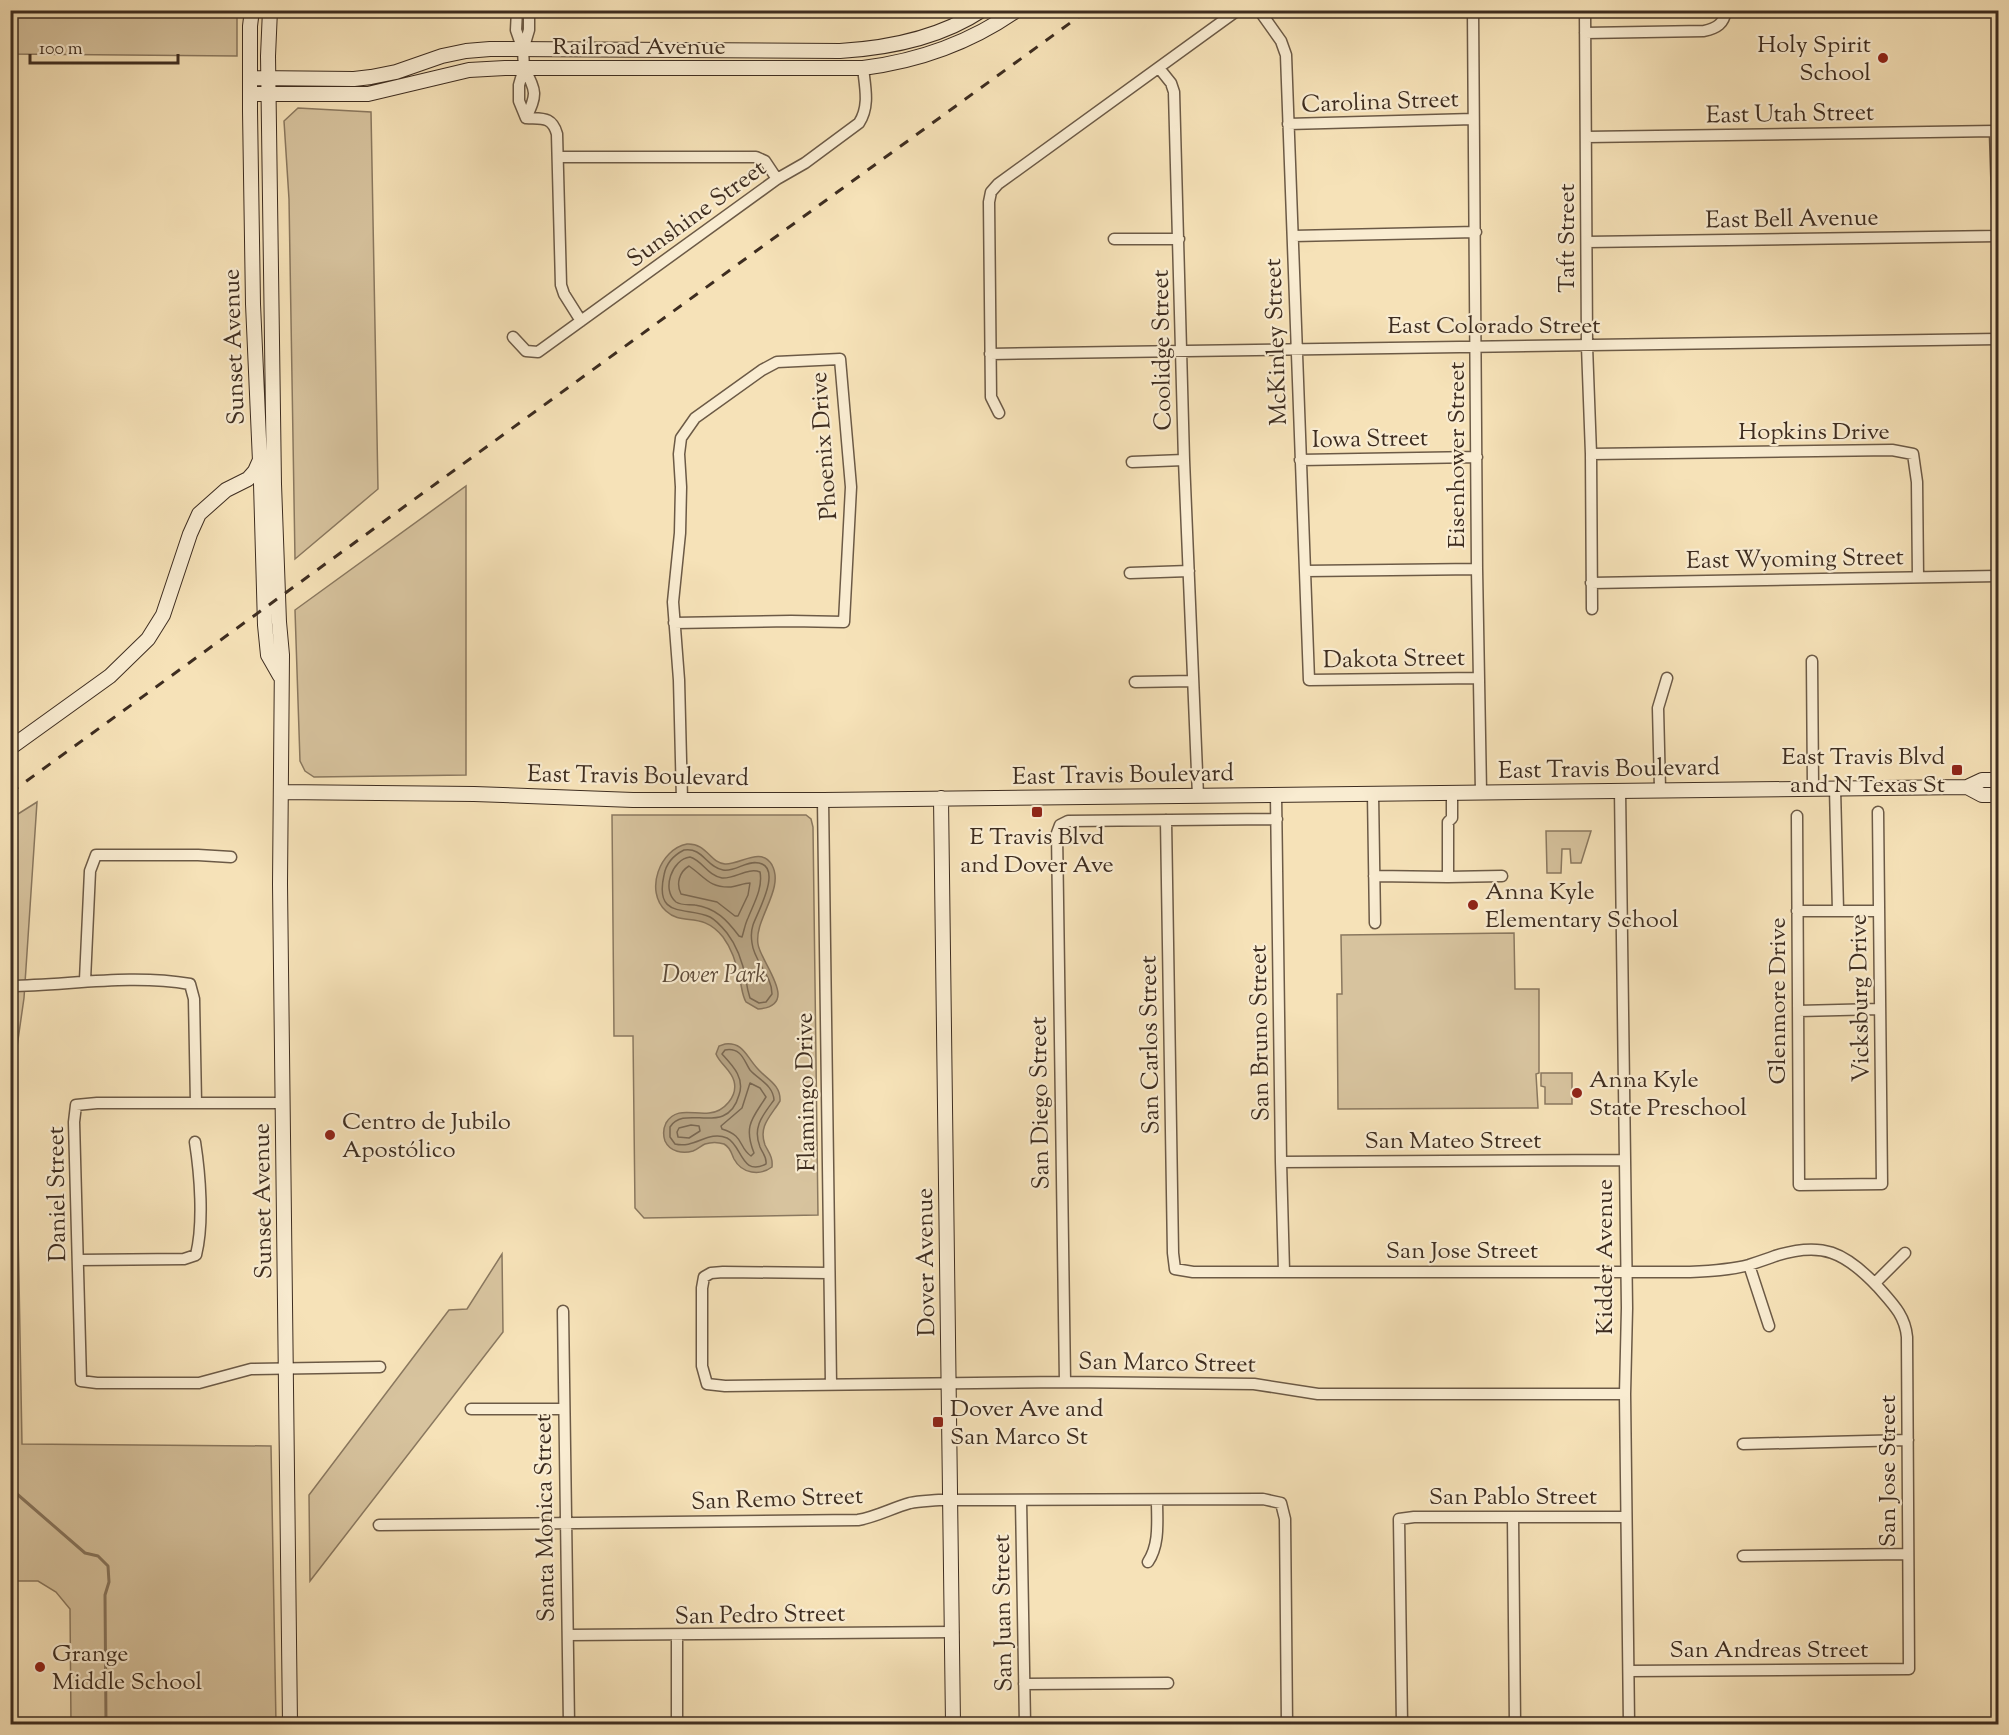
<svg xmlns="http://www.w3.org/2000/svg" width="2009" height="1735" viewBox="0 0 2009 1735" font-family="'Sorts Mill Goudy',serif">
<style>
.green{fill:#d7c39e;stroke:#8a785f;stroke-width:1.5}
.water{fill:#b7a484;stroke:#87745c;stroke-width:1.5}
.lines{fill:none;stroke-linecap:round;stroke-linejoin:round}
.shore{stroke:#7a6852;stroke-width:1.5}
.stream{stroke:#87745c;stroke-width:3}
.street-casing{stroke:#6c5a46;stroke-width:13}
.secondary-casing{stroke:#3e2d20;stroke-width:16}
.street{stroke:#f9ecd1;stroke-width:10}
.secondary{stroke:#f9ecd1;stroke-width:14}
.rail{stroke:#3e2d20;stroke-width:3;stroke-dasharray:10 10;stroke-linecap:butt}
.poi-dot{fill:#8f2418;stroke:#f9ecd1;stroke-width:2}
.labels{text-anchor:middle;stroke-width:4.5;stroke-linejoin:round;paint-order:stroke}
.poi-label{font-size:24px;fill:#3e2d20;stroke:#f9ecd1;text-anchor:start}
.street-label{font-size:24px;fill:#3e2d20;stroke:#f9ecd1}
.park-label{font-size:24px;font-style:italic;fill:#5d4b39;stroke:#f9ecd1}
</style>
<rect width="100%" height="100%" fill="#f6e2b8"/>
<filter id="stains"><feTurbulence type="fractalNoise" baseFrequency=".00333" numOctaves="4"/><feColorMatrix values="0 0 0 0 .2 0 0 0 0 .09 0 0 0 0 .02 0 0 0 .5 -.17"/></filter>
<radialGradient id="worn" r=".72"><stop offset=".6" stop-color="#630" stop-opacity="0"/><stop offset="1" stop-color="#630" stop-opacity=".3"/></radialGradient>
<path class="green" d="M11,14H237V56L11,54Z
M298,108L371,112L378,489L295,559L289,199L284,121Z
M466,486V775L314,777L305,771L300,761L295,610Z
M37,802L24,998L15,1061L22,1444L271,1446L276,1724H71L70,1609L56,1592L38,1581H11L10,819Z
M612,815H806L811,819L813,827L818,1215L644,1218L635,1208L633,1036H614Z
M1546,831H1591L1581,863H1571L1570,849H1562L1561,873H1547Z
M1514,933L1515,989H1539V1073L1536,1074L1538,1108L1338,1109L1337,994H1342L1341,935Z
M1541,1073H1572V1104H1545V1087L1541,1086Z
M502,1254L503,1332L310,1581L309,1495L449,1310L467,1309Z"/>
<path class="water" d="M687,844C707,843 710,863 725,864C740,865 761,846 772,865C785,889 754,919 758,944C760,962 802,1006 758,1009L746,1002C742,995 742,988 740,980C737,965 732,949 723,937C701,910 683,927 666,911C644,891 660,849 687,844Z
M725,1044C743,1042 746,1056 757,1068C766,1079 781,1084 780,1101C771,1116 758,1126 765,1145C769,1153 773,1157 772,1167C760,1176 742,1174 734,1159C731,1153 731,1148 724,1144C718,1142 711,1142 705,1144C702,1145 698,1149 693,1151C683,1154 670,1152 665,1141C663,1135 663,1129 666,1123C676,1106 694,1115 709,1113C724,1112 738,1096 734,1081C731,1070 720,1064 716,1054L719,1046Z"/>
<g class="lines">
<path class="shore" d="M684,850C703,847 706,867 723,870C736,872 746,860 759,863C783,868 757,913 753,925C751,931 751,937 752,943C754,962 772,975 772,994L766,1002L759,1003L750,998C748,992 747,987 746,980C743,963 737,946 727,933C722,927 716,920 710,917C687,906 654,920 664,875C666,864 674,855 684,850Z
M690,857C703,861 707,875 722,878C735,879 748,867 760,872C763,888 754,903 748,918C745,924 744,931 742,937L739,936C727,920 716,908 695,905C689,904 682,906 676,902C661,890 672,859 690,857Z
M689,866C705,877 709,888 731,887C738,886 744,883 750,883L748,895L738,916H735L717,902L681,894C676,884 679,872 689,866Z
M725,1050C730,1049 734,1049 739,1053C744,1057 746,1064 750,1070C759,1080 773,1085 774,1100C763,1115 752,1127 760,1147C763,1154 767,1157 766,1164C741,1177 742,1145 727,1138C708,1130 695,1149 675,1144L670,1137V1127C685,1103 727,1138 739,1095C745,1078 733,1066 722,1054Z
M750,1083L760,1088L766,1097C753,1118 743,1125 754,1153L751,1156C738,1147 745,1136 722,1129L721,1126L742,1108Z
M691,1125L699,1126L700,1131L689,1138L678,1137L677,1132L679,1128Z"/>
<path class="stream" d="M10,1486L17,1494L85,1553L98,1556L108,1566L109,1582L105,1595L106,1724"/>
<defs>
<path id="street" d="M517,10L516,30L523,50L524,68L519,85V101L526,118
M1259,10L1281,41L1286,55L1309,680L1479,678
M1473,10L1477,569L1481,792
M1585,10L1587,346L1591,454L1592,609
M1585,33L1704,31C1717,28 1724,24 1726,10
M523,50L529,30V10
M524,68C537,91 537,95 526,118
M1159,68L1171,83L1174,92L1184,460L1198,796
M526,118C542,119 552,116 557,134L561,285L564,294L581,321
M1288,124L1473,119
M1586,137L1995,131L1998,224
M558,157H756L765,161L777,179
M1293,236L1476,232
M1114,239H1179
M1587,242L1998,236
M513,337L526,351L538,352L777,179L805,163L859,123C870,106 865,87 863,68
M990,354C1326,348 1662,345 1998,339
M999,413L991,397L989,202L991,192L998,184L1238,10
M1591,454L1892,450L1913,454L1917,482L1918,577
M1300,460L1477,457
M1132,462L1184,460
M1305,571L1477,569
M1130,573L1189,571
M1591,583L1998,576
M674,623L791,621L844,622L851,487L840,359L777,362L762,370L695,418L681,438L679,454L681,487L680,533L673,602L679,680L682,800
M1812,661L1813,788
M1135,682L1193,681
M1835,788L1838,911
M1660,789L1658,708L1667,678
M1620,790L1627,1308L1625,1394L1629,1724
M1373,794L1375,923
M1276,795L1281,1162L1284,1271
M823,800L831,1384
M1797,816L1799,1185L1882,1184L1878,812
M1166,820L1173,1253L1175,1269L1193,1272H1690C1710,1271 1730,1270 1749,1265C1758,1262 1767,1259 1775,1256C1822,1241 1845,1252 1878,1287C1892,1303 1905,1315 1907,1337L1909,1669L1629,1671
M1374,876L1448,877V822L1452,818V792
M1448,877L1502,876
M1797,911H1879
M85,980L90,871L96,855H198L231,857
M10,986C70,985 131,974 190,984L194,999L196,1103
M1798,1011L1880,1009
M283,1103H97L76,1105L74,1122L81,1381L97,1383H199L251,1369L380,1367
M1281,1162L1625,1160
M78,1260L184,1259L196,1255C204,1223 200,1174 195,1142
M1749,1265L1769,1326
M828,1273L723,1272L711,1273L704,1277L702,1288V1366L707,1384L725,1386L1065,1382L1254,1384L1318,1394H1625
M1875,1283L1905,1253
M563,1311L569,1724
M1065,1382L1057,833L1060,825L1068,821L1277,819
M471,1409H563
M1743,1444L1908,1440
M1021,1500L1025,1724
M1513,1517L1515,1724
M379,1525L858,1520C876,1517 892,1508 910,1503C919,1501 929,1501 939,1500L1263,1499L1281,1503L1285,1519L1287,1724
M1743,1556L1908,1554
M1148,1562C1160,1544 1157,1521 1157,1500
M568,1635L953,1632
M1024,1684L1168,1683
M677,1719V1636
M1402,1724L1399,1519L1414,1517H1626"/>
<path id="secondary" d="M252,10L250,26V111L253,304L261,484L265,625L268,655L280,676
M270,10L268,56L274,484L279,622L282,655L280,884L290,1724
M250,78L354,79L371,77L396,72L442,56L466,51L490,49L840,51C890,48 940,38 982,10
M250,94H368L469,70L505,68H863C919,61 970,43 1017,10
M10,748L110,676L148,639L163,615L190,534L199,514L226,490L248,479L255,471L259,462
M1967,787L1982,795H1998
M281,792L474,794L633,800H823L1967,787L1982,780H1998
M941,798L953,1724"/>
</defs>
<use href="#street" class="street-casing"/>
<use href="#secondary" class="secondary-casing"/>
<use href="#street" class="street"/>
<use href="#secondary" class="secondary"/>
<path class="rail" d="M10,793L1088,10"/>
</g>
<g class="poi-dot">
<circle cx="1883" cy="58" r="6"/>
<rect x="1951" y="764" width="12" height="12" rx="3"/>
<rect x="1031" y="806" width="12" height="12" rx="3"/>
<circle cx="1473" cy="905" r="6"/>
<circle cx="1577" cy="1093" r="6"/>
<circle cx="330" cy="1135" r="6"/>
<rect x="932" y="1416" width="12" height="12" rx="3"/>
<circle cx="40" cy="1667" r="6"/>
</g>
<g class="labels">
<g class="poi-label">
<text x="1871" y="52" text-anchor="end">Holy Spirit<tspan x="1871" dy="28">School</tspan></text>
<text x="1945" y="764" text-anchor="end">East Travis Blvd<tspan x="1945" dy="28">and N Texas St</tspan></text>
<text x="1037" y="844" text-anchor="middle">E Travis Blvd<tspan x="1037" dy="28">and Dover Ave</tspan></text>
<text x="1485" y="899">Anna Kyle<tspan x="1485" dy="28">Elementary School</tspan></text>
<text x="1589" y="1087">Anna Kyle<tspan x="1589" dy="28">State Preschool</tspan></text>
<text x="342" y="1129">Centro de Jubilo<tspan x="342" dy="28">Apostólico</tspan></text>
<text x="950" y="1416">Dover Ave and<tspan x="950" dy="28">San Marco St</tspan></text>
<text x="52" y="1661">Grange<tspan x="52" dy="28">Middle School</tspan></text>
</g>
<g class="street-label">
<text x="639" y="54">Railroad Avenue</text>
<text transform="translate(1380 101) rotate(-2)" y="8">Carolina Street</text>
<text transform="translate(1790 113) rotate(-1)" y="8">East Utah Street</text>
<text transform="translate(696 213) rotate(-36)" y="8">Sunshine Street</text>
<text transform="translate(1792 218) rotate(-1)" y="8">East Bell Avenue</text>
<text transform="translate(1566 238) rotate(-90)" y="8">Taft Street</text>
<text x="1494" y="333">East Colorado Street</text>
<text transform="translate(1275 342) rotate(-92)" y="8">McKinley Street</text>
<text transform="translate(233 347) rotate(-92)" y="8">Sunset Avenue</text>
<text transform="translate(1161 350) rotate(-91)" y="8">Coolidge Street</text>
<text x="1814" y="439">Hopkins Drive</text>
<text transform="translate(1370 438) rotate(-1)" y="8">Iowa Street</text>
<text transform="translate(823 446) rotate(-94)" y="8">Phoenix Drive</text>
<text transform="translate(1456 455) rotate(-90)" y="8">Eisenhower Street</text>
<text transform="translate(1795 558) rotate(-1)" y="8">East Wyoming Street</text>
<text transform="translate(1394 658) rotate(-1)" y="8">Dakota Street</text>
<text transform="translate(1609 768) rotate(-1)" y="8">East Travis Boulevard</text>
<text transform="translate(1123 774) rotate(-1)" y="8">East Travis Boulevard</text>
<text transform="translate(638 775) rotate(1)" y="8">East Travis Boulevard</text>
<text transform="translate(1859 998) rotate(-91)" y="8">Vicksburg Drive</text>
<text transform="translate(1777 1001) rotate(-90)" y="8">Glenmore Drive</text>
<text transform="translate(1259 1033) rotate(-91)" y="8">San Bruno Street</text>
<text transform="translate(1149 1045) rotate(-91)" y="8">San Carlos Street</text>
<text transform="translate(805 1092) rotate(-91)" y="8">Flamingo Drive</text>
<text transform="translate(1039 1103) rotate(-91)" y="8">San Diego Street</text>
<text x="1453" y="1148">San Mateo Street</text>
<text transform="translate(56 1194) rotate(-91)" y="8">Daniel Street</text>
<text transform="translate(262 1201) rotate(-91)" y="8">Sunset Avenue</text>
<text x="1462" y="1258">San Jose Street</text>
<text transform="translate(1604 1257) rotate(-90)" y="8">Kidder Avenue</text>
<text transform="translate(925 1262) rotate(-91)" y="8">Dover Avenue</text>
<text transform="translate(1167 1362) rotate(1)" y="8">San Marco Street</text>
<text transform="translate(1887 1471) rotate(-90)" y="8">San Jose Street</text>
<text x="1513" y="1504">San Pablo Street</text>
<text transform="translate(777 1498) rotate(-2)" y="8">San Remo Street</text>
<text transform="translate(544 1518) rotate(-91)" y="8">Santa Monica Street</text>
<text transform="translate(1002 1613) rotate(-91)" y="8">San Juan Street</text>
<text transform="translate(760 1614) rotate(-1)" y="8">San Pedro Street</text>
<text x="1769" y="1657">San Andreas Street</text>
</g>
<g class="park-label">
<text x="714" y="982">Dover Park</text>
</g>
</g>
<rect width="2009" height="1735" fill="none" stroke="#f6e2b8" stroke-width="36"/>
<rect x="12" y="12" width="1985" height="1711" fill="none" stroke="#3e2d20" stroke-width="3"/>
<rect x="18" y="18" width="1973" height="1699" fill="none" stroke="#3e2d20" stroke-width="1.5"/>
<path d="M30 54v9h148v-9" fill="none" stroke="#3e2d20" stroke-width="3"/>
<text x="39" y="54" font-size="18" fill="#3e2d20" stroke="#f9ecd1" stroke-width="4.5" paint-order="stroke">100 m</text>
<rect width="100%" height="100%" filter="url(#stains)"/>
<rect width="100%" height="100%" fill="url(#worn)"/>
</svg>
